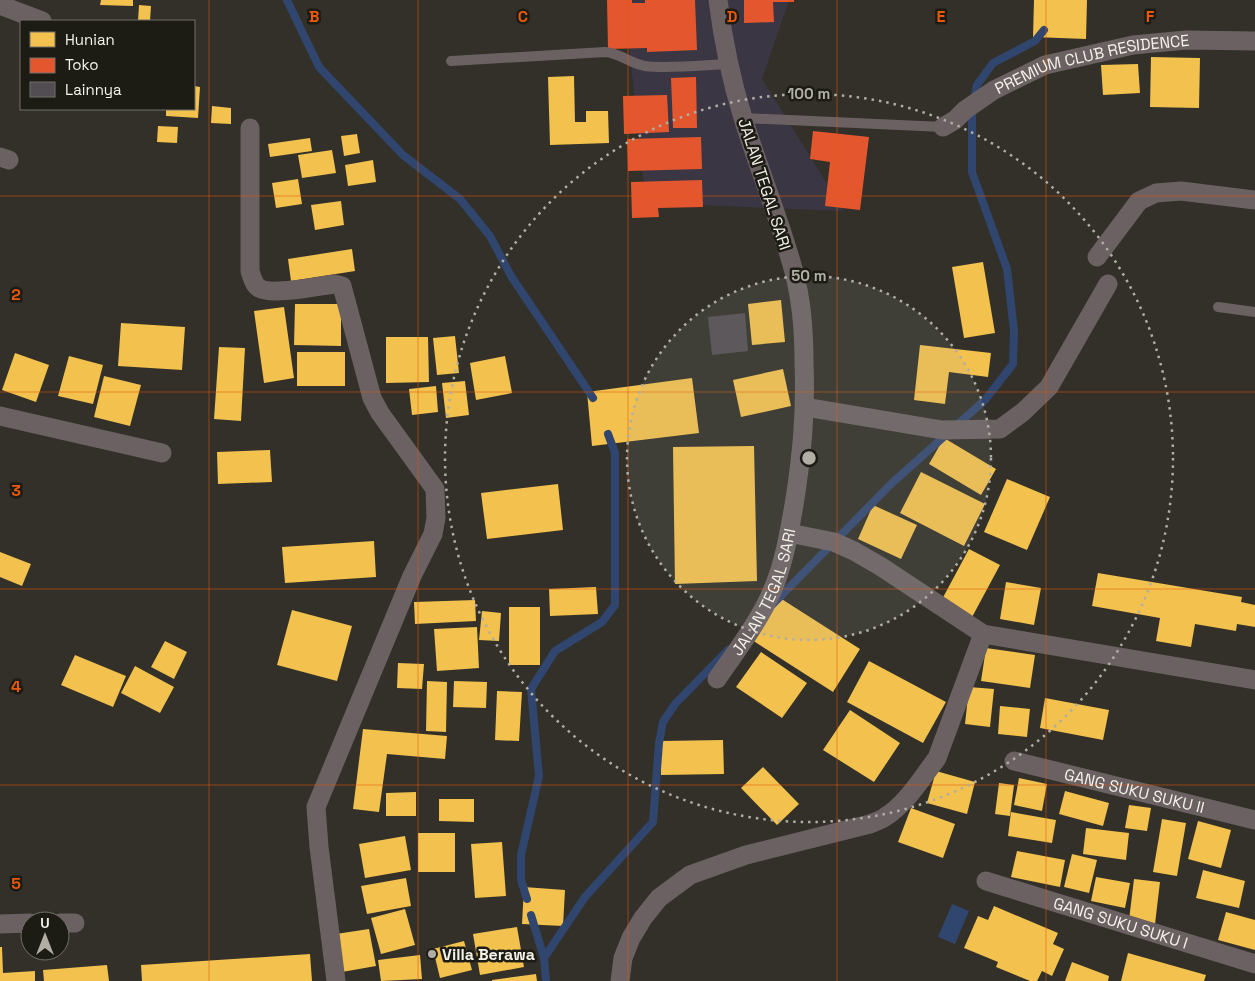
<svg xmlns="http://www.w3.org/2000/svg" width="1255" height="981" viewBox="0 0 1255 981" font-family="'Space Grotesk',sans-serif">
<style>
.commercial{fill:#3b3644}
.water{fill:#31466f}
.homes{fill:#f2c14e}
.shops{fill:#e4572e}
.lines{fill:none;stroke-linecap:round;stroke-linejoin:round}
.stream{stroke:#31466f;stroke-width:8}
.building{fill:#524d53}
.lane{stroke:#6b6163;stroke-width:10}
.street{stroke:#6b6163;stroke-width:19}
.grid{fill:none;stroke:#e8590c;stroke-width:1;stroke-opacity:0.55}
.ring{fill:none;stroke:#b0aea5;stroke-width:2.5;stroke-dasharray:2.5 5}
.poi-dot{fill:#b0aea5;stroke:#1c1b14;stroke-width:2}
.labels{text-anchor:middle;stroke-width:5;stroke-linejoin:round;paint-order:stroke}
.street-label{font-size:16px;fill:#f4f2e9;stroke:#1c1b14}
.poi-label{font-size:16px;font-weight:bold;fill:#f4f2e9;stroke:#1c1b14;text-anchor:start}
.grid-label{font-size:16px;text-anchor:middle;font-weight:bold;fill:#e8590c;stroke:#1c1b14;stroke-width:5;stroke-linejoin:round;paint-order:stroke}
.centre{fill:#b0aea5;stroke:#1c1b14;stroke-width:2.5}
.ring-label{font-size:15px;text-anchor:middle;font-weight:bold;fill:#b0aea5;stroke:#1c1b14;stroke-width:5;stroke-linejoin:round;paint-order:stroke}
</style>
<rect width="100%" height="100%" fill="#323028"/>
<path class="commercial" d="M624,0H789L762,79L844,211L646,203Z"/>
<path class="water" d="M952,904L969,911L955,944L938,937Z"/>
<path class="homes" d="M101,0H133V6L100,5Z
M1034,0H1087L1086,39L1033,37Z
M139,5L151,6L150,21H138Z
M1151,57L1200,58L1199,108L1150,107Z
M1138,64L1140,93L1103,95L1101,65Z
M574,76L575,122H586V111H608L609,143L550,145L548,77Z
M194,86L200,87L198,118L166,116V109H194Z
M212,106L231,108V124L211,123Z
M158,126L178,127L177,143L157,142Z
M357,134L360,153L344,156L341,136Z
M310,138L312,151L270,157L268,144Z
M332,150L336,173L302,178L298,155Z
M373,160L376,182L348,186L345,165Z
M298,179L302,204L276,208L272,183Z
M341,201L344,225L315,230L311,205Z
M352,249L355,271L291,281L288,259Z
M983,262L995,333L964,338L952,267Z
M781,300L785,342L752,345L748,304Z
M295,304H341V346L294,345Z
M284,307L294,378L264,383L254,311Z
M121,323L185,327L182,370L118,366Z
M455,336L459,373L437,375L433,338Z
M386,337H428L429,382L386,383Z
M920,345L991,353L988,377L949,372L945,404L914,400Z
M219,347L245,348L241,421L214,419Z
M297,352H345V386H297Z
M15,353L49,365L36,402L2,390Z
M69,356L103,365L93,404L58,396Z
M505,356L512,393L476,400L470,363Z
M783,369L791,406L741,417L733,380Z
M104,376L141,385L130,426L94,417Z
M692,378L699,433L592,446L587,392Z
M465,381L469,415L446,418L442,383Z
M436,386L438,412L412,415L409,389Z
M944,438L996,469L981,495L929,464Z
M754,446L757,581L675,584L673,447Z
M270,450L272,482L218,484L217,452Z
M921,472L985,504L964,546L900,513Z
M1007,479L1050,497L1027,550L984,532Z
M558,484L563,530L487,539L481,493Z
M873,505L917,525L901,559L858,539Z
M374,541L376,577L285,583L282,547Z
M969,549L1000,565L971,619L940,603Z
M0,552L31,564L22,586L0,577Z
M1098,573L1242,597L1241,602L1255,605V627L1237,624L1236,631L1195,624L1191,647L1156,641L1160,618L1092,606Z
M1006,582L1041,588L1034,625L1000,619Z
M596,587L598,614L550,616L549,589Z
M780,598L860,649L833,692L752,640Z
M475,600L476,621L415,624L414,602Z
M509,607H540V665H509Z
M292,610L352,626L337,681L277,665Z
M482,611L501,613L499,641L479,640Z
M477,627L479,668L437,671L434,629Z
M165,641L187,652L174,679L151,667Z
M986,648L1035,655L1030,688L981,681Z
M761,652L807,683L782,718L736,687Z
M75,655L126,676L113,707L61,685Z
M869,661L946,702L923,743L847,702Z
M398,663L424,664L422,689L397,688Z
M135,666L174,687L160,713L121,693Z
M427,681L447,682L446,732L426,731Z
M454,681L487,682L486,708L453,707Z
M969,687L994,689L990,727L965,724Z
M497,691L522,692L519,741L495,740Z
M1045,698L1109,710L1103,740L1040,728Z
M1000,706L1030,709L1027,737L998,734Z
M850,710L900,743L874,782L823,750Z
M363,729L447,736L445,759L387,754L379,812L353,809Z
M723,740L724,774L661,775V741Z
M763,767L799,804L777,825L741,788Z
M936,771L975,782L967,814L927,803Z
M1019,778L1047,784L1042,811L1014,805Z
M999,783L1014,785L1010,816L995,814Z
M1065,791L1109,803L1103,826L1059,814Z
M416,792V816H386V793Z
M439,799H474V822L439,821Z
M1129,805L1151,808L1147,831L1125,828Z
M911,808L955,824L943,858L898,842Z
M1011,812L1056,820L1052,843L1008,836Z
M1162,819L1186,823L1177,876L1153,872Z
M1198,821L1231,830L1221,868L1188,859Z
M1086,828L1129,833L1126,860L1083,854Z
M418,833H455V872H418Z
M405,836L411,870L365,878L359,844Z
M502,842L506,896L475,898L471,844Z
M1017,851L1065,860L1060,887L1011,877Z
M1072,854L1097,860L1089,893L1064,887Z
M1203,870L1245,881L1239,908L1196,898Z
M1096,877L1130,883L1125,908L1091,901Z
M406,878L411,906L367,914L361,886Z
M1134,879L1160,882L1155,924L1129,920Z
M524,887L565,890L563,926L522,924Z
M994,906L1058,933L1053,944L1064,949L1052,976L1042,971L1037,981H1030L996,967L998,962L964,948L978,916L988,920Z
M405,909L415,945L381,954L371,918Z
M1226,912L1255,920V950L1218,940Z
M517,927L524,967L480,975L473,934Z
M369,929L376,966L342,972L336,934Z
M464,941L472,970L440,978L433,949Z
M0,947H2L3,973L35,971V981H0Z
M1128,953L1206,975L1204,981H1121Z
M310,954L312,981H142L141,965Z
M420,955L422,979L381,981L378,960Z
M1072,962L1109,976L1108,981H1065Z
M107,965L109,981H44L43,970Z
M536,974L537,981H492V980Z"/>
<path class="shops" d="M607,0H632V3H645V0H695L697,50L647,52V48L608,49Z
M744,0H794V2H773L774,22L744,23Z
M696,77L697,128H673L671,78Z
M667,95L669,132L624,134L623,96Z
M813,131L869,137L860,210L825,206L830,162L810,159Z
M701,137L702,169L628,171L627,139Z
M702,180L703,207L658,208L659,217L632,218L631,182Z"/>
<g class="lines">
<path class="stream" d="M287,0L319,67L403,155L460,199L490,236L511,276L593,398
M772,605L892,483L985,400L1013,364L1014,331L1007,269L972,172V110L977,85L993,63L1035,41L1044,30
M527,899L521,880V855L539,776L531,689L555,651L602,622L615,605V453L608,434
M531,915L544,958
M546,981L544,958L585,897L653,822L659,743L663,722L675,704L728,650"/>
</g>
<path class="building" d="M745,313L748,351L712,355L708,317Z"/>
<g class="lines">
<path class="lane" d="M451,61L605,52C620,53 631,64 645,66C668,69 704,65 728,64
M743,118L943,127
M1218,307L1255,312"/>
<g class="street">
<path d="M0,5L42,21"/>
<path id="s1" d="M943,127L955,120L965,110L994,90L1045,65L1133,45L1186,40L1255,41"/>
<path d="M250,128V271C252,277 254,285 259,288C271,296 318,286 334,284L342,286L372,398L380,413L435,489L436,518L433,534L412,576L316,807L319,847L336,981"/>
<path d="M0,157L9,160"/>
<path d="M1097,257L1139,201L1156,193L1181,191L1255,200"/>
<path d="M805,407L942,430L1000,429L1023,412L1049,387L1108,284"/>
<path d="M0,416L162,453"/>
<path d="M789,533L834,542L854,551L880,566L983,634L1255,680"/>
<path id="s2" d="M717,679C737,650 759,622 773,589C784,563 789,533 794,505C802,455 806,413 804,362C804,332 802,302 794,272C780,220 759,170 743,118C731,79 723,40 718,0"/>
<path id="s3" d="M1014,761L1255,820"/>
<path id="s4" d="M986,881L1255,964"/>
<path d="M60,923H75"/>
<path d="M0,924L30,923"/>
<path d="M620,981L623,958L631,938L643,918L659,898L690,875L746,855L870,824C875,822 881,820 885,817C905,805 923,777 937,758L983,634"/>
</g>
</g>
<path class="grid" d="M209,0V981M418,0V981M628,0V981M837,0V981M1046,0V981M0,196H1255M0,392H1255M0,589H1255M0,785H1255"/>
<circle cx="809" cy="458" r="182" fill="#b0aea5" fill-opacity=".12"/>
<g class="ring">
<circle cx="809" cy="458" r="182"/>
<circle cx="809" cy="458" r="364"/>
</g>
<circle class="poi-dot" cx="432" cy="954" r="5"/>
<g class="labels">
<g class="street-label">
<text dy="6" stroke="none"><textPath href="#s1" startOffset="166">PREMIUM CLUB RESIDENCE</textPath></text>
<text transform="translate(765 184) rotate(72)" y="6">JALAN TEGAL SARI</text>
<text dy="6" stroke="none"><textPath href="#s2" startOffset="100">JALAN TEGAL SARI</textPath></text>
<text dy="6" stroke="none"><textPath href="#s3" startOffset="124">GANG SUKU SUKU II</textPath></text>
<text dy="6" stroke="none"><textPath href="#s4" startOffset="141">GANG SUKU SUKU I</textPath></text>
</g>
<g class="poi-label">
<text x="442" y="960">Villa Berawa</text>
</g>
</g>
<g class="grid-label">
<text x="314" y="22">B</text>
<text x="523" y="22">C</text>
<text x="732" y="22">D</text>
<text x="941" y="22">E</text>
<text x="1150" y="22">F</text>
<text x="16" y="300">2</text>
<text x="16" y="496">3</text>
<text x="16" y="692">4</text>
<text x="16" y="889">5</text>
</g>
<circle cx="809" cy="458" r="8" class="centre"/>
<g class="ring-label">
<text x="809" y="99">100 m</text>
<text x="809" y="281">50 m</text>
</g>
<rect x="20" y="20" width="175" height="90" fill="#1c1b14" stroke="#727169"/>
<rect x="30" y="32" width="25" height="15" fill="#f2c14e" stroke="#727169"/>
<text x="65" y="45" font-size="15" fill="#f4f2e9">Hunian</text>
<rect x="30" y="58" width="25" height="15" fill="#e4572e" stroke="#727169"/>
<text x="65" y="70" font-size="15" fill="#f4f2e9">Toko</text>
<rect x="30" y="82" width="25" height="15" fill="#524d53" stroke="#727169"/>
<text x="65" y="95" font-size="15" fill="#f4f2e9">Lainnya</text>
<g transform="translate(45 936)"><circle r="24" fill="#1c1b14" stroke="#727169"/>
<path d="M0-4L9 19L0 12L-9 19Z" fill="#b0aea5"/>
<text y="-8" font-size="14" font-weight="bold" text-anchor="middle" fill="#f4f2e9">U</text>
</g>
</svg>
